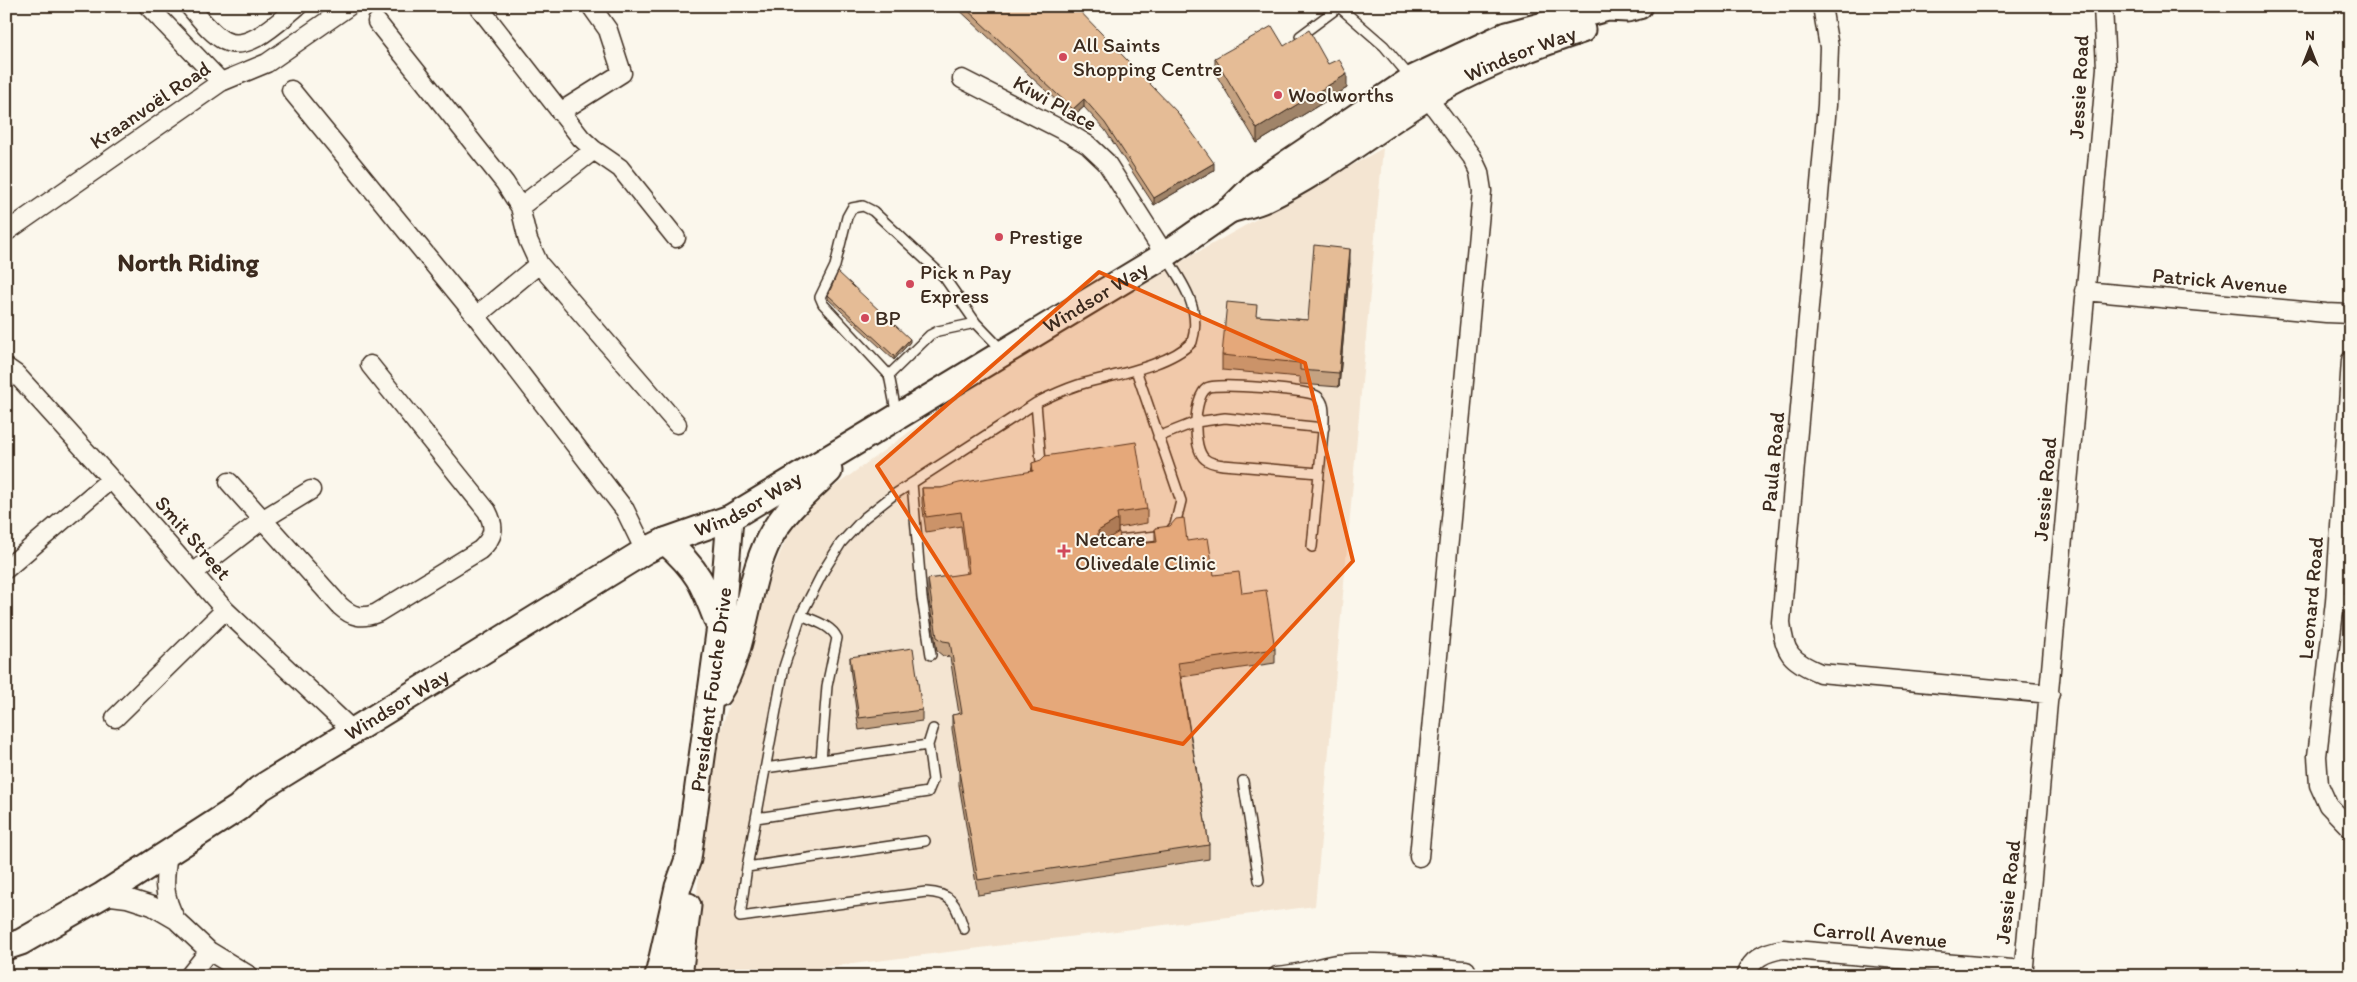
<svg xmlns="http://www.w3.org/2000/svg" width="2357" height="982" viewBox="0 0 2357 982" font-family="Itim,sans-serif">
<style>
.built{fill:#f4e5d2}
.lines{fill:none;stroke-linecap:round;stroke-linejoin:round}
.lane-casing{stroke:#3b2a1e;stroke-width:12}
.street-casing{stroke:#3b2a1e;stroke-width:21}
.secondary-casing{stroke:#3b2a1e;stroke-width:29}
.lane{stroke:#fbf7ec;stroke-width:9}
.street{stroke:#fbf7ec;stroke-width:18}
.secondary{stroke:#fbf7ec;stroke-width:25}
.wall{fill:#c5a281;stroke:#3b2a1e}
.shaded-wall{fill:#a08469;stroke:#3b2a1e}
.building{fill:#e5bc96;stroke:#3b2a1e}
.marked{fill:#e8590c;fill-opacity:0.2;stroke:#e8590c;stroke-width:4;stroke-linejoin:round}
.poi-dot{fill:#d1495b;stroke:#fbf7ec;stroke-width:2}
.labels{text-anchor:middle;stroke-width:4;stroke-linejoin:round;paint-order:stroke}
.poi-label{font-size:21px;fill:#3b2a1e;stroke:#fbf7ec;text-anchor:start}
.street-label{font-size:21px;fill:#3b2a1e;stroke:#fbf7ec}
.district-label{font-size:26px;font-weight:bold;fill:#3b2a1e;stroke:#fbf7ec}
</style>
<rect width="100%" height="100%" fill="#fbf7ec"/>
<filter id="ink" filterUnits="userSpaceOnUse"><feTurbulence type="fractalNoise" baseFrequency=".02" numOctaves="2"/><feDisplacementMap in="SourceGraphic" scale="10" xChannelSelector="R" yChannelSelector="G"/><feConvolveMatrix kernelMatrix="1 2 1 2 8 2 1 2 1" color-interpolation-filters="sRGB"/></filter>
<g filter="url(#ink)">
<path class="built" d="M1383,148L1315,906L756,976H689L703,833L716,745L770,577L792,525L823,495L983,378L1161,273Z"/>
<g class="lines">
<defs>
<path id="lane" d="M1338,6L1384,46L1411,78
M1300,36L1339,7
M889,375L930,335L938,331L976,323
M1036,403L1041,463L1039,469L1037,470
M897,416L889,375L823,304L820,297L835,266L847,217L852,208L863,206L873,211L944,277L976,323L1003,351
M1158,437L1196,422L1225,418L1324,428
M912,483L922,598L931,655
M1110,546L1118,540L1167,535L1175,525L1181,501L1136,370
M1312,547L1324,421C1324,412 1325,402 1317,396C1309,390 1215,382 1207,388C1193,397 1192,449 1205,459C1211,464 1217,464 1223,465L1319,473
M801,615C814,621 831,625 837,638L827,686L821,760
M765,768L928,745
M1243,781L1259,880
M756,818L928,792L933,780L928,745L933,729
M747,867L925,841
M964,929C956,906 954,893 926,892L740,917L747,867L784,667L801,615L824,570L841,543L864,518L892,496L1036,403C1050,396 1063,390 1078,385C1111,375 1168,367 1192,342C1202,310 1183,283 1166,257"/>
<path id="street" d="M148,6L221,82
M189,6C200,18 211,34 225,41C249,53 280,20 298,6
M478,6L581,138L594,150L620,168L676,238
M1822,6L1829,47L1827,105L1781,622C1784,653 1791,661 1820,673L2050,694
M377,22L505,183L520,207L528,240L539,264L677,424
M962,79L1068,133L1088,145L1106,162L1165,255
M291,90L476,316L625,510L645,551
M560,112L622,73L608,30L591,6
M520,207L594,150
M6,232L221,82L267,63L349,6
M2084,291L2326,313L2351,314
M476,316L539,264
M2351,360L2335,602L2317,756L2319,785L2328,805L2351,829
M6,367L16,374L111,479L225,610L353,731
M229,482L340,606C352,617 362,619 377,613L480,550C494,537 496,528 487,511L370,365
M6,569L111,479
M193,573L262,520L311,490
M2335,602L2351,603
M115,718L225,610
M168,853C164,880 162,895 176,920
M1419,857L1482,191L1479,172L1472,157L1421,89
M103,895L127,898L152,906L176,920L209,951L250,976
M189,976L209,951
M1277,976C1298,975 1317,967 1338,964C1380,960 1424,967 1466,970
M1745,976C1752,958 1765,952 1783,949L2023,970
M2023,976L2106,68L2103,6"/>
<g id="secondary">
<path id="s1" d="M1233,209C1243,206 1255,204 1265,199C1321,173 1374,130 1426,98C1475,68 1528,48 1582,30"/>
<path d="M665,541C698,570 703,583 718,623"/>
<path d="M718,694C747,647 745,587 769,539C783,512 807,492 829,471"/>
<path id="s2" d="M6,947L21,942L103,895L238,808L259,789L645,551L665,541L730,518L1165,255L1231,209L1255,185L1412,79L1506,35L1608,8L1627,9L1639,6"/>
<path id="s3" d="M658,976L678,887L688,859L723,604L730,518"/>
<path d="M679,976L688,906"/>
</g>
</defs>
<use href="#lane" class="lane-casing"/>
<use href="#street" class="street-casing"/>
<use href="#secondary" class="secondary-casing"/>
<use href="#lane" class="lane"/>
<use href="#street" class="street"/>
<use href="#secondary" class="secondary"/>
</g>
<path class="wall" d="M955,6H1075L1214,170L1154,205L1105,130L1084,107L1073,116Z
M1284,46L1328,64L1347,88L1257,143L1215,73V58Z
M1350,263L1339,387L1300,384V377L1222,370V355L1257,316L1308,320Z
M828,295L910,342L894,360L828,299Z
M1032,463L1147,509V523L1118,528V533L1121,546L1155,542V528L1187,541L1214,575L1242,593L1275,649V663L1181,677L1209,845V859L978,895L959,785V772L952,729V715L959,714L950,657L943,656L937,651L928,594V579L967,574L961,526L926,532L922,503V488H941L1032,472Z
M850,657L922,710V721L859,730L850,668Z"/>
<path class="shaded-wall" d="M1347,74V88L1257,143V129Z
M1084,99V107L1073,116V109Z
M1214,163V170L1154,205V198Z
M1350,249V263L1339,387V373Z
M910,339V342L894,360V356Z
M1118,519V534L1098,546V531Z"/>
<path class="building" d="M963,6H1075L1178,113L1214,163L1154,198L1105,123L1084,99L1073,109Z
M1272,26L1284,46L1309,30L1328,64L1339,59L1347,74L1257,129L1215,58Z
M1314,245L1350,249L1339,373L1300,370V363L1222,355L1227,302L1257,305L1256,316L1308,320Z
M838,272L910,339L894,356L828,295Z
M1136,442L1147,509L1117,513L1118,519L1098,531V538L1104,541L1119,532L1121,546L1157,542L1155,528L1170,526L1176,519L1184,518L1187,541L1208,538L1214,575L1239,572L1242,593L1266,590L1275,649L1178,663L1209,845L978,880L959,771L961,770L952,715L962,713L950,642L943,641L937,637L928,579L969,573L961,512L926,517L922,488H941L959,483L1033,471L1032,463L1041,460L1045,456Z
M913,648L922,710L859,718L850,657Z"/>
</g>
<path class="marked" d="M1099,272L1305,363L1353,561L1183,744L1032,708L877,466Z"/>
<g class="poi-dot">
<circle cx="1063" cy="57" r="5"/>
<circle cx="1278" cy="95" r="5"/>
<circle cx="999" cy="237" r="5"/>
<circle cx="910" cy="284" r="5"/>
<circle cx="865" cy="318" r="5"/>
<path d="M1061.5 543.5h5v5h5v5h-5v5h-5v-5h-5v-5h5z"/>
</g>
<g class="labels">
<g class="poi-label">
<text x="1073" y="52">All Saints<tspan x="1073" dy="24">Shopping Centre</tspan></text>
<text x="1288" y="102">Woolworths</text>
<text x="1009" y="244">Prestige</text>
<text x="920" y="279">Pick n Pay<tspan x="920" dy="24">Express</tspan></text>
<text x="875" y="325">BP</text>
<text x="1075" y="546">Netcare<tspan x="1075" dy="24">Olivedale Clinic</tspan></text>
</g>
<g class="street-label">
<text dy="7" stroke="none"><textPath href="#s1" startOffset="328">Windsor Way</textPath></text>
<text transform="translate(2079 87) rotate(-87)" y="7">Jessie Road</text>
<text transform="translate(1055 103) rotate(29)" y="7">Kiwi Place</text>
<text transform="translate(150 105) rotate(-34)" y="7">Kraanvoël Road</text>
<text transform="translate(2220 281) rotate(5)" y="7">Patrick Avenue</text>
<text dy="7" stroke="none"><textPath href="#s2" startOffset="1271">Windsor Way</textPath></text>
<text transform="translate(1773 462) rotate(-85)" y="7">Paula Road</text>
<text transform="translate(2045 489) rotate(-85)" y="7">Jessie Road</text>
<text dy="7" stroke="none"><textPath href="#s2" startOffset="866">Windsor Way</textPath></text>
<text transform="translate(193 538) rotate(49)" y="7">Smit Street</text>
<text transform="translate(2311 598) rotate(-85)" y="7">Leonard Road</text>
<text dy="7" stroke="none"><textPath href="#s3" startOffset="292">President Fouche Drive</textPath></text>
<text dy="7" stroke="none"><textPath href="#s2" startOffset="461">Windsor Way</textPath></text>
<text transform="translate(2008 892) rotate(-84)" y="7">Jessie Road</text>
<text transform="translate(1880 935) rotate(5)" y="7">Carroll Avenue</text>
</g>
<g class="district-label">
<text x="188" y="271">North Riding</text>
</g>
</g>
<rect width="2357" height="982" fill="none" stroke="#fbf7ec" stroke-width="25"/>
<rect x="12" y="12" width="2332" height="957" fill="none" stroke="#3b2a1e" stroke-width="2" filter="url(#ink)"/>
<g transform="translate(2310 48)" stroke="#fbf7ec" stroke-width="4" paint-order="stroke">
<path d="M0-4L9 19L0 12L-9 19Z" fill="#3b2a1e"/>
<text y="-8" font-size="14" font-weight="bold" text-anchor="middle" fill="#3b2a1e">N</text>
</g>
</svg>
